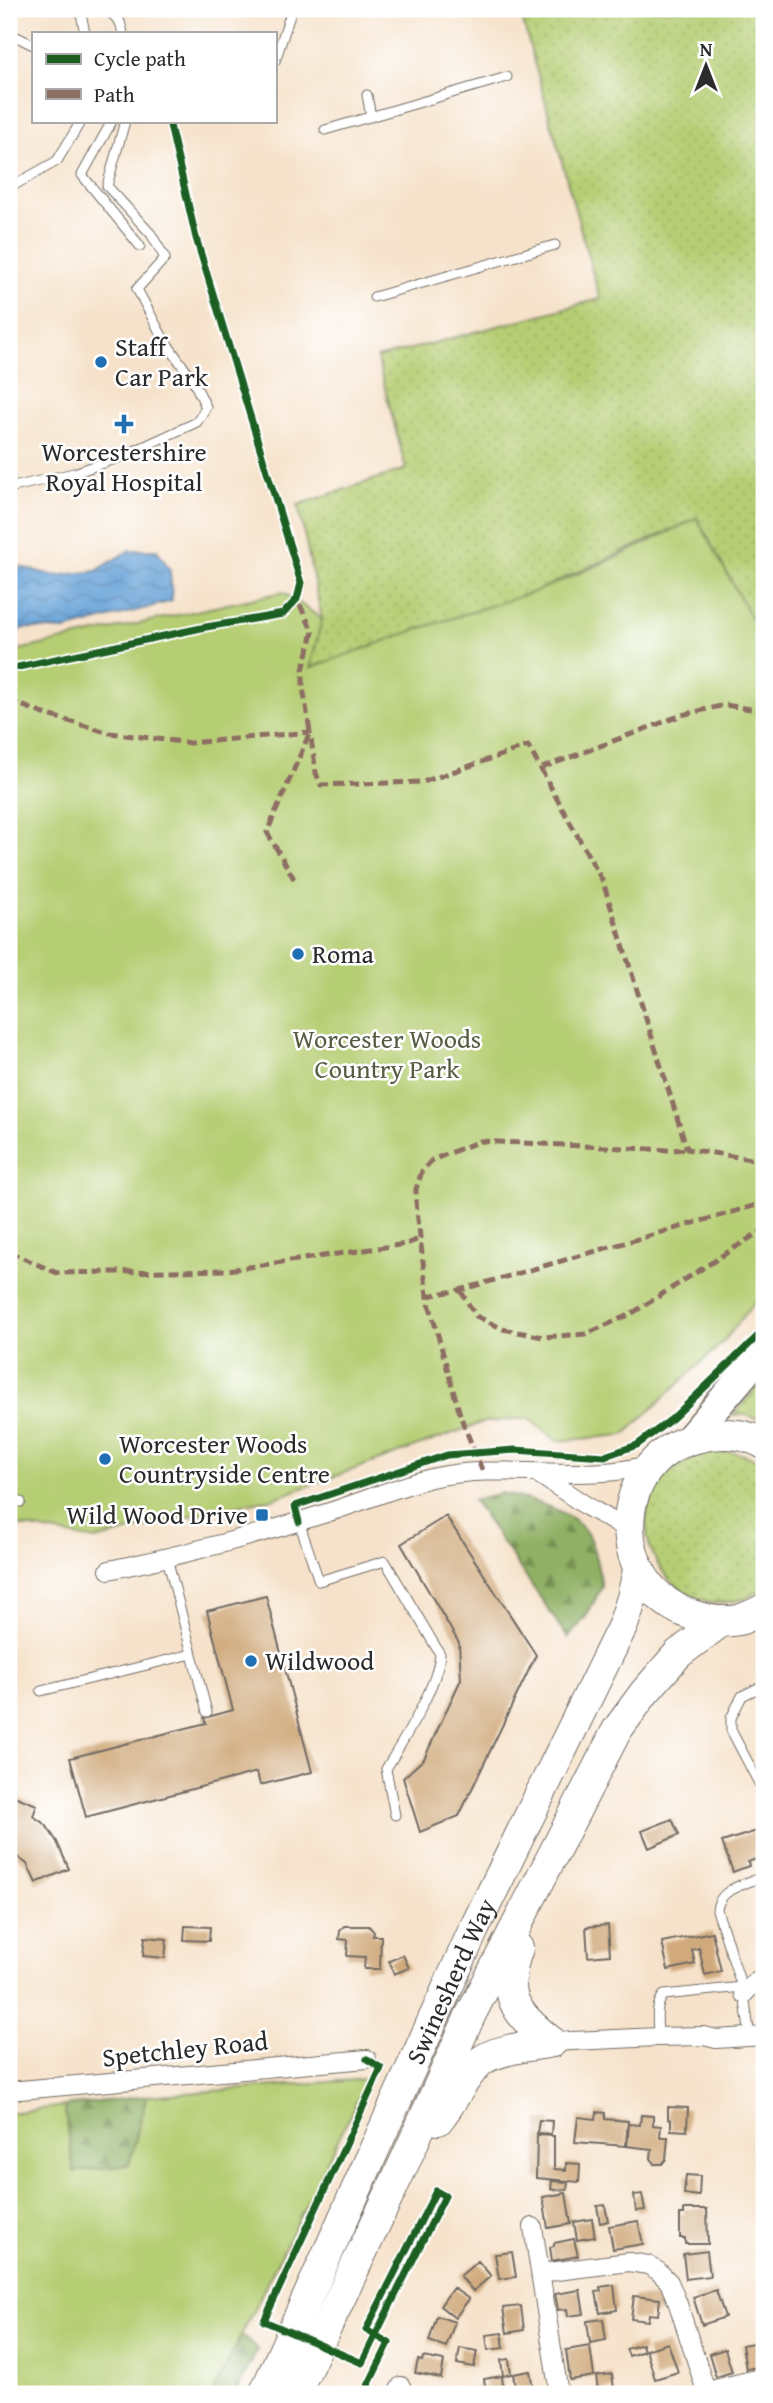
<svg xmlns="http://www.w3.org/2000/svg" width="773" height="2403" viewBox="0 0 773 2403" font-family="'Gentium Book Plus',serif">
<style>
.grass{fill:url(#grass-dots);stroke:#707c4f;stroke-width:2}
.forest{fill:url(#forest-firs);stroke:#5e6e48;stroke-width:2}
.green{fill:#b6ce73;stroke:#707c4f;stroke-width:2}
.water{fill:url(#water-waves);stroke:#496782;stroke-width:2}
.building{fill:#d0aa7d}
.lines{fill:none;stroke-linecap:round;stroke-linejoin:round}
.service-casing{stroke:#726b63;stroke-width:11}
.minor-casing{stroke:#726b63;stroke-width:20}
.primary-casing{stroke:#726b63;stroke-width:31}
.trunk-casing{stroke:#726b63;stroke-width:32}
.service{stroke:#fff;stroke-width:9}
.minor{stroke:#fff;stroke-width:18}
.primary{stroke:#fff;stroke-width:28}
.trunk{stroke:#fff;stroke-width:30}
.quiet{stroke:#8d6e63;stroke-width:5;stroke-dasharray:10 5;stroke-linecap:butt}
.cycleway-casing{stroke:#fff;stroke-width:11}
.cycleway{stroke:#1b5e20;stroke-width:7}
.poi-dot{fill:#1f6fb2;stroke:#fff;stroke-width:2.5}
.labels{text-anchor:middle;stroke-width:5;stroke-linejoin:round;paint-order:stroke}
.poi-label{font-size:26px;fill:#2b2b2b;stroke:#fff;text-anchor:start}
.park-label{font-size:26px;fill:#555c41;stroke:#fff}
.street-label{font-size:26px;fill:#2b2b2b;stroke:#fff}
</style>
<defs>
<pattern id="grass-dots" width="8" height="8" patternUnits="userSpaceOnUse" patternTransform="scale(1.75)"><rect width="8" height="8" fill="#b6ce73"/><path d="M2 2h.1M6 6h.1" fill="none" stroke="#9db164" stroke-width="1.8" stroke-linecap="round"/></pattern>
<pattern id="forest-firs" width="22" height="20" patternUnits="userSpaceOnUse" patternTransform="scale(1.75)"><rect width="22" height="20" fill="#90b165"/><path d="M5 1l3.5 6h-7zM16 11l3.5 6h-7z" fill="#769053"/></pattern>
<pattern id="water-waves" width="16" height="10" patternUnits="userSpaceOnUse" patternTransform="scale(1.75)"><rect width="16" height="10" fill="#67a3d8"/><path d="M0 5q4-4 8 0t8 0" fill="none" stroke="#5585af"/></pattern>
</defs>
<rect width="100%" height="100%" fill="#fff"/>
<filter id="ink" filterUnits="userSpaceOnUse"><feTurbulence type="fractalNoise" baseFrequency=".0143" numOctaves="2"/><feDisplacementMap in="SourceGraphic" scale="14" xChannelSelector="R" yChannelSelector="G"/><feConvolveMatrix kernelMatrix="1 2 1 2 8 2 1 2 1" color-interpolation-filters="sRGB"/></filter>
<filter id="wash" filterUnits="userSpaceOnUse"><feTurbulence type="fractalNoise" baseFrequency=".00686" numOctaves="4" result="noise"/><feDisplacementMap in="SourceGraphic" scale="28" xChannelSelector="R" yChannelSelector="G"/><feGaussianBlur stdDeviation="1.57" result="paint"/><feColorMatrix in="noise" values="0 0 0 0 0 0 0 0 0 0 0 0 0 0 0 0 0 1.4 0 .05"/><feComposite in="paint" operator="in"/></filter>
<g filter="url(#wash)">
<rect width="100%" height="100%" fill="#f6e2ca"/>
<path class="grass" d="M505,9H764V642L697,518L534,592L309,668L322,619L298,505L406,469L377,358L600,299L521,14Z
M764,1379V1421L743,1414L733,1415Z
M711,1451C731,1451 747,1453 764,1464V1588C673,1652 580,1488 711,1451Z"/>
<path class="forest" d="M501,1493C526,1499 571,1509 586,1532C595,1547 598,1569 602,1586L587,1615L568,1638L473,1500Z
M147,2096L129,2165L74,2172L64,2106Z
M240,2334L258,2349L235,2394H212Z"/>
<path class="green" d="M697,518L764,642V1291L723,1342L624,1435L557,1441L528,1418L484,1422L272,1499L227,1507L95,1540L9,1524V652L283,592L322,619L310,668L415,630L534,592L613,559Z
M368,2079L212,2394H9V2113L64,2106L74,2172L129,2165L147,2096Z"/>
<path class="water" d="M130,550H157L170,570L172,601L65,630L24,628L9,636V564L56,576L96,571Z"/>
<g id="blocks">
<path class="building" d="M446,1516L536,1655L459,1816L420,1832L403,1778L424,1759L461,1679L459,1643L401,1544Z
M266,1596L312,1772L260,1785L257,1772L86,1817L70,1758L206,1723L204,1718L233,1710L207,1611Z
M9,1794L37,1805L33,1816L46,1825L57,1842L69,1869L36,1883L27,1864L9,1851Z
M672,1819L679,1835L649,1848L642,1831Z
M760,1830L764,1842V1856L748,1862L749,1866L733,1872L722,1842Z
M608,1925L610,1955L588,1957L586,1927Z
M185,1926L210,1927L209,1941L184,1940Z
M344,1926H369L374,1932L373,1936H381L380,1969H364L365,1957L347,1956L348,1940L339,1939L340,1931Z
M712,1932L721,1971L705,1975L699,1948L692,1950L695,1964L668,1970L662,1942Z
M145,1937L167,1939L165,1958L143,1956Z
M403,1955L409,1968L394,1974L389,1961Z
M668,2107L688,2108L687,2131L671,2130V2120L668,2119Z
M597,2112L605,2113V2119L628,2121L626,2146L575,2142L578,2117L596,2119Z
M641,2115L653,2116V2125L661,2126L660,2137H668L666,2159L662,2164H654L651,2158L652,2149L627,2146L629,2124L640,2125Z
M539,2120L552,2121L551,2134L537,2133Z
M537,2135L554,2136V2169L566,2170V2163L580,2164L579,2182L536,2178Z
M686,2175L700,2176L699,2196L684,2194Z
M552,2181L568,2182L567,2190L551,2189Z
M566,2193L571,2224L548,2228L543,2197Z
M642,2194L645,2210L636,2211L634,2195Z
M605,2205L608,2221L600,2223L597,2206Z
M684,2209H707L708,2244H685V2238H680V2214H684Z
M592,2219L595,2237L577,2240L574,2222Z
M638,2221L643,2244L613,2249L609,2226Z
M574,2239L578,2256L552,2261L550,2247L554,2246V2243Z
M707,2251L710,2276L686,2279L683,2254Z
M512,2252L516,2277L499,2279L495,2254Z
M478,2261L491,2276L473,2291L460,2276Z
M614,2285L617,2310L600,2313L596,2292L601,2291L600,2287Z
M453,2288L469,2299L455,2318L440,2306Z
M580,2290L584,2314L568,2316L567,2309L558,2310L555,2294Z
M716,2290L725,2317L702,2325L693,2297Z
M634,2296L660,2299L658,2315L649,2314L648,2321L631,2319Z
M521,2306L524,2330L507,2333L503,2308Z
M437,2316L455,2322L446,2347L429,2341Z
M603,2319L606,2340L590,2343L587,2321Z
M502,2333L504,2348L488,2350L486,2335Z
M764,2341V2366L746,2369L742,2345Z
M668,2343L678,2372L655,2379L646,2350Z
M642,2344L644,2351L629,2356L626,2349Z
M590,2346L594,2376L570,2380L566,2350Z
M460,2348L477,2351L474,2367L457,2364Z
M725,2349L732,2372L716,2377L709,2354Z
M423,2357L444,2361L441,2378L415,2373L418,2360L422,2361Z
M509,2359L511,2374L503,2376L501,2360Z
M530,2371L534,2394H516L513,2374Z
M612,2374L614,2389L598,2391L596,2376Z
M502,2376L504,2394H476L475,2387L485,2386L484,2379Z"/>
</g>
</g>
<g filter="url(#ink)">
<use href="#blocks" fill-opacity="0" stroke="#726b63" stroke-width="2"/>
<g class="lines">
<defs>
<path id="service" d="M80,9L85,33
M107,9L120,22L123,33
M9,33L33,45
M275,61L292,9
M367,95L371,117
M112,121L82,175L140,246
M325,130L507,77
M9,188L57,161L81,121
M374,297L555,245
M9,488L74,473L121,457L197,422L206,407L194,382L163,338L137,289L165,258L151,234L107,186L125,121
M9,1498L21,1502
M299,1522L319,1581L385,1561L440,1654C437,1688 404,1739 386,1769L395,1815
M167,1558L207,1712
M764,1685L742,1696L731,1718V1730L764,1793
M41,1691L192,1654
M9,1747L10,1750
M749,2030L744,1994L717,1910C719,1888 746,1884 764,1876
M658,2037C658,2023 654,2006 664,1995L742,1987"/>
<path id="minor" d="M537,1473L588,1507L628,1530
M109,1570C180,1556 250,1537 320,1515C357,1504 400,1485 436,1477C508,1462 582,1484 653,1464
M744,1994L756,1981L764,1977
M552,2042L658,2037L704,2036L716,2039L764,2036
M9,2091L367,2059
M533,2227L559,2394
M541,2273L629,2262L648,2265L658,2271L669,2282L678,2304L707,2394
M707,2391L764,2377
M397,2394L401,2386"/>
<path id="primary" d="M688,1440L764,1351"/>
<g id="trunk">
<path d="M764,1444C744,1432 718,1432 696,1438C608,1461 607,1586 692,1615C706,1620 724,1623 739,1620C748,1617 756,1613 764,1609"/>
<path d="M518,1948C501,1995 514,2013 552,2042"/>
<path d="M438,2120C454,2101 463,2077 481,2061C496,2049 533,2046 552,2042"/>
<path id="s1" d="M264,2394L474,1929L623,1625L632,1598L638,1570"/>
<path d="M295,2394L406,2159L470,2016L617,1730L644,1693L678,1654L722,1621"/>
</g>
</defs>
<use href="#service" class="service-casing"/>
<use href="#minor" class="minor-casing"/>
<use href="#primary" class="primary-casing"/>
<use href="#trunk" class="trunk-casing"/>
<use href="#service" class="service"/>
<use href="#minor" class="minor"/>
<use href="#primary" class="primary"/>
<use href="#trunk" class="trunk"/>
<path class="quiet" d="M9,700L41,713L110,733L190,743L310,732L316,773L321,785L423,782L528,746L603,882L687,1149L764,1161
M542,768L682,715L725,705L764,711
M294,879L267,832L310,732L303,687V670L313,632L297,599
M9,1252L57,1273L228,1270L406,1244L422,1238
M460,1290L476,1316L503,1329L543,1337L586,1334L631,1314L764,1229
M427,1296L460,1290L764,1203
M482,1470L461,1418L427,1296L416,1202V1189L422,1171L432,1160L480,1141L668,1150L687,1149"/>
<defs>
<path id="cycleway" d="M9,669L206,627L283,614L297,599L301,583L196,238L169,121
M299,1522L295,1506L447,1455L515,1450L605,1456L637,1445L673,1418L763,1331L764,1333
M364,2394L389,2343L366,2330L436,2191L445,2196C417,2252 389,2307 362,2363L264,2321L381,2068L367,2059"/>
</defs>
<use href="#cycleway" class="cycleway-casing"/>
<use href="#cycleway" class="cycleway"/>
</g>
</g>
<g class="poi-dot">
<circle cx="101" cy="362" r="7"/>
<path d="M120.5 413.5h7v7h7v7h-7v7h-7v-7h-7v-7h7z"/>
<circle cx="298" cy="954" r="7"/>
<circle cx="105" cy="1459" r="7"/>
<rect x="255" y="1508" width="14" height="14" rx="3.5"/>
<circle cx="251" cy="1661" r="7"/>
</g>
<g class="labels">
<g class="poi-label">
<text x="115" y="356">Staff<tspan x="115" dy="30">Car Park</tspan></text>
<text x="124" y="461" text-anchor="middle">Worcestershire<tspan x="124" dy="30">Royal Hospital</tspan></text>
<text x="312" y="963">Roma</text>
<text x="119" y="1453">Worcester Woods<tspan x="119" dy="30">Countryside Centre</tspan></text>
<text x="248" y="1524" text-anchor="end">Wild Wood Drive</text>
<text x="265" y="1670">Wildwood</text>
</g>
<g class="park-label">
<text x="387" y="1048">Worcester Woods<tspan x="387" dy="30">Country Park</tspan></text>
</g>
<g class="street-label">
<text dy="9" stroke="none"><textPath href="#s1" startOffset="453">Swinesherd Way</textPath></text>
<text transform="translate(185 2049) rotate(-6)" y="9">Spetchley Road</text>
</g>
</g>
<rect width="773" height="2403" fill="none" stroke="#fff" stroke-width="35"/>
<rect x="32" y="32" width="245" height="91" fill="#ffffff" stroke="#aaaaaa" stroke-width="2"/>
<rect x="46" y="54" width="35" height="10" fill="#1b5e20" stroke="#aaaaaa" stroke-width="2"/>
<text x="94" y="66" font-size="21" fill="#2b2b2b">Cycle path</text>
<rect x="46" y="89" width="35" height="10" fill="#8d6e63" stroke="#aaaaaa" stroke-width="2"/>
<text x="94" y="102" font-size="21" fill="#2b2b2b">Path</text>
<g transform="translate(706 66)" stroke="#ffffff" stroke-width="5" paint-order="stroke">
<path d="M0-5L12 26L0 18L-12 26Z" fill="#2b2b2b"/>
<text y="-10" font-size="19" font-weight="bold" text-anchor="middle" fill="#2b2b2b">N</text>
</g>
</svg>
